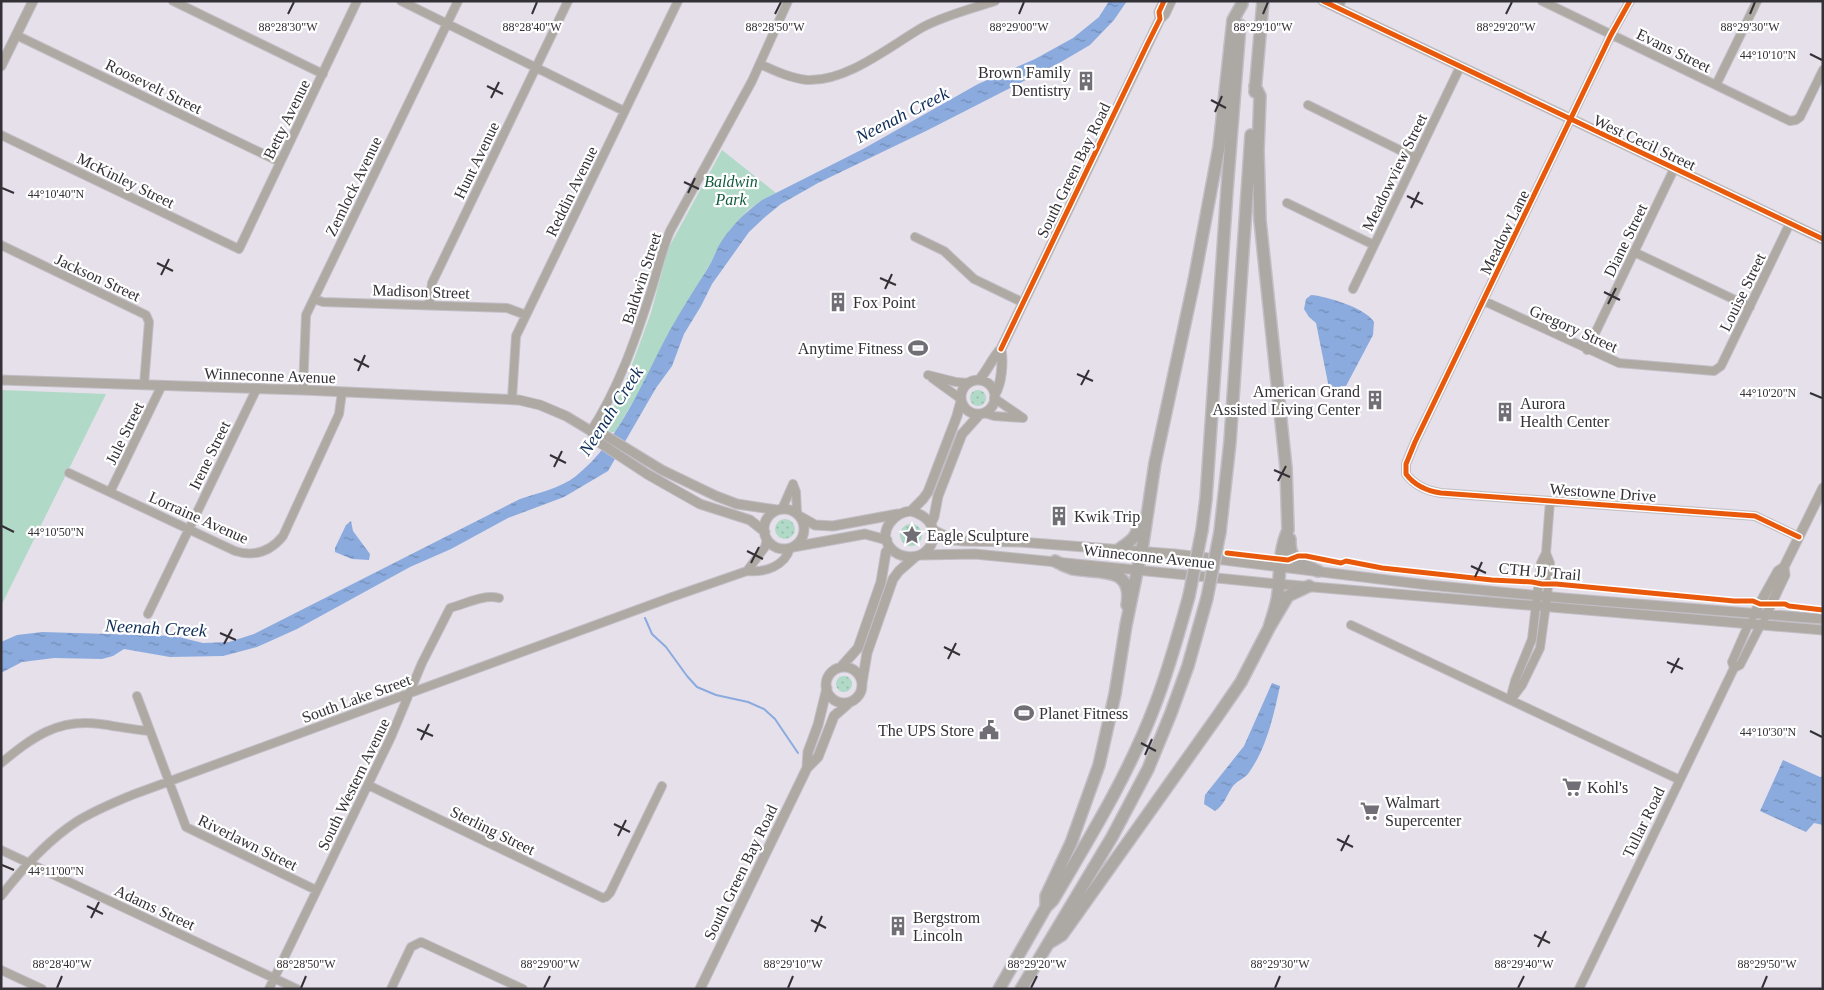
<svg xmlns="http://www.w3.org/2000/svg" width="1824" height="990" viewBox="0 0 1824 990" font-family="'Times New Roman',serif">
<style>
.grass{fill:url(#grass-dots)}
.park{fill:#b0d9c7}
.water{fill:url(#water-ripples)}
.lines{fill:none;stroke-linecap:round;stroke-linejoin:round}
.stream{stroke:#8babde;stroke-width:2}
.minor-casing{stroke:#c1bec5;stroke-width:10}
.major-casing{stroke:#c1bec5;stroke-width:11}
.highway-casing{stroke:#c1bec5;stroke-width:14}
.minor{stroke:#aea9a3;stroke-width:8}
.major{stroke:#afa9a4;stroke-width:9}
.highway{stroke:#aca8a4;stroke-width:11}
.highway-bridge-casing{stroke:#c1bec5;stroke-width:14;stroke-linecap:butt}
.highway-bridge{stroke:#aca8a4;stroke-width:11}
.cycleway-casing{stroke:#fff;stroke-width:8}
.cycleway{stroke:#e8590c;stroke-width:5}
.ticks{fill:none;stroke:#333036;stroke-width:2}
.labels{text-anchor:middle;stroke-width:4.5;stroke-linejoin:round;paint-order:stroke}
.street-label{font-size:16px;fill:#333036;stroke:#fff}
.poi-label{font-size:16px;fill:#333036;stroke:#fff;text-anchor:start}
.park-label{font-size:16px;font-style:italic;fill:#115c3e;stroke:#fff}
.water-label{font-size:18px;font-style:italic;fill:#0e2d59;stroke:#fff}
.ticks-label{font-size:12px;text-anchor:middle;fill:#333036;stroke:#fff;stroke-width:4.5;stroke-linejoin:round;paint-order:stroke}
</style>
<defs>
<pattern id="grass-dots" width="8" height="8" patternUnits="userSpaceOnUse" patternTransform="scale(1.25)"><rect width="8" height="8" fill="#b0d9c7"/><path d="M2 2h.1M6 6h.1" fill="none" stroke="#98bbac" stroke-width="1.8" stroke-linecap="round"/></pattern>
<pattern id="water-ripples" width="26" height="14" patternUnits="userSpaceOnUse" patternTransform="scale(1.25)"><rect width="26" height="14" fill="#8babde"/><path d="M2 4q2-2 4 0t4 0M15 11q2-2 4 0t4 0" fill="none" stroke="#728cb5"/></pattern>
</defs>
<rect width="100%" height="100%" fill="#e5e0ea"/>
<path class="grass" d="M970 398a8 8 0 1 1 16 0a8 8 0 1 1-16 0Z
M775 529a10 10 0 1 1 20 0a10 10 0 1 1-20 0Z
M900 535a11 11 0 1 1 22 0a11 11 0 1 1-22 0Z
M836 684a8 8 0 1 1 16 0a8 8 0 1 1-16 0Z"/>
<path class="park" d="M722,150L776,193L762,200L748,210L731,228L719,246L709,266L671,329L649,375L615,432H611L604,427L626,381L651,313L668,249Z
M1,390L106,394L1,606Z"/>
<path class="water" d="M1109,1H1127L1114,20L1090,45L1061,62L928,130L818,183L781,204L765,217L749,232L712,284L701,306L684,334L672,366L656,388L608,471L564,497L508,518L451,549L410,567L297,629L257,647L223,656L170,657L124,649L113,656L102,659L54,658L22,662L1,673V642L17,635L42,632L175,636L203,643L229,642L254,634L520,499C538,493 561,488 576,476C620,441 644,378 670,330C682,309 695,288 708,268C712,261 715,254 718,247C729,228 744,213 762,200L863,149L978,84L1035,59L1073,38L1099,17Z
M1311,295C1326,296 1366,308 1374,322L1373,335L1346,386H1341L1336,396L1331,398L1316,323L1309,317L1304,309L1306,299Z
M351,521L353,531L370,554L369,560L352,559L335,552V548L346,525Z
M1272,683L1280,686C1274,714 1267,746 1250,771C1246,778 1238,780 1233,786C1227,794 1224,806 1215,811L1204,804L1205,795L1244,746Z
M1783,760L1820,777L1823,776V825L1814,823L1806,832L1760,811Z"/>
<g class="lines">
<path class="stream" d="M645,618L652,634L666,647L687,676L697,687L716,695L748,702L764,709L775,719L798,753"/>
<defs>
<path id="minor" d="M173,1L323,74
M401,1L624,111
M1542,1L1790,121L1796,120L1800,117L1823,70
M1630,1L1611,35L1415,442L1406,464V474C1415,486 1427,491 1441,493L1755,516L1799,537
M1339,9L1341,1
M16,35L280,162
M760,64C775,71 790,78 807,80C847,82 890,46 923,27C946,15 971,9 995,1
M1716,85L1757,1
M1308,105L1416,158
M1,135L239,249L357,1
M1287,203L1374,245
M915,237L944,251L974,279L1022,302
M1,245L146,315L149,322L144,385
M1634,252L1750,307
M1353,289L1460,67
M314,299L323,302L507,308L526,315
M1484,301L1619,363L1714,371L1721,366L1790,223
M429,305L432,283L568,1
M1587,350L1674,169
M928,375L956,382L969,383
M932,378L961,399
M303,390L306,315L458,1
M994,398L1023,418
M512,399L516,336L678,1
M984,413L994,416L1023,418
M591,431C618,389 635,341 650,294C657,273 661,252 670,231L752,81L788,1
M69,473L235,551C254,557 270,552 283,536L339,414L342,392
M793,484L796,492L797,513
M110,492L162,385
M782,509L793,484
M747,571L765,547L767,539
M148,614L257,388
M1351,625L1680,780
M1734,668L1740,665L1761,624
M137,696L186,827L316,890
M1513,697L1522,685L1540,648L1547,597L1550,563L1546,553
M1510,700L1515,681L1532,639L1541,563L1546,553L1550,501
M1,763C32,738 57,718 100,724C116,726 133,730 150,731
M368,785L603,898L606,897L610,893L662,786
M1,850L297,989
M1,896C22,869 47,841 76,822C93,811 113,803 132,795L672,597L747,571C765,573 785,566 790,548
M1,970L42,989
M269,989L391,737L422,663L450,608C465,604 484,594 499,598
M391,989L411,947L421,942L523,989
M1579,989L1734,668L1732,662L1749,623"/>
<path id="major" d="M1323,1L1823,239
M1160,19L1159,12L1164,1
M1,66L33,1
M1,380L303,390L519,400L540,405L566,416L591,431L603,434L662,470L716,496L737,504L777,510
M979,380C988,370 992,358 1001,349L1160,19L1165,14L1171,1
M961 397a17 17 0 1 1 34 0a17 17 0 1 1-34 0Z
M995,394C1002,383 1003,362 1001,349
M591,431L597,441L647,474L700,504L750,520L765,532
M764 529a20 20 0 1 1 40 0a20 20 0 1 1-40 0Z
M911,511C929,516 941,531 929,548C919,561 898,559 889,546C878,530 895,512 911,511Z
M911,511L923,499L928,492L957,416L961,401
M801,517L815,525L833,526L898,514
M931,523L934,517L938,496L962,434L980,414
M935,531L954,540L963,541L1020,542L1175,554L1428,585L1563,598L1823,619
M793,547L865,534L887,540
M920,555L975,554L1278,584L1823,630
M1753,616L1778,571L1784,567L1823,488
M1765,617L1785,575L1784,567
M841,667L858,648L881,582L886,552L890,547
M826 685a18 18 0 1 1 36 0a18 18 0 1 1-36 0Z
M862,683L867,653L893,579L899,571L915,557
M807,768L808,752L818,725L827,688
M700,989L807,768L818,757L834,716L850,702"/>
<path id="highway" d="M1255,86L1260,96L1258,151L1260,220L1286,468L1288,530C1279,549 1280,573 1278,593C1277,605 1272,617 1269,628
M1255,92L1263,1
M1202,530L1206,499L1227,190L1240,25
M1220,532L1230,442L1251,135
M1290,539C1289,561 1300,563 1318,571
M1118,550C1132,540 1137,538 1140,520
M1055,561C1060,564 1067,567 1073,569C1098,574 1134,565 1127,605
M1046,907V896L1071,843L1099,765L1115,694L1126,625L1143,543L1155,463L1194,281L1219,147L1233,20L1242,4
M1049,943L1062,935L1219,714L1241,682L1269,628L1288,596L1309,586
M999,989L1046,907L1053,900C1090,837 1129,774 1155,705C1169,669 1179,632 1189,596
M1021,989L1112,837L1148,769L1171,713L1188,666L1207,598"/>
</defs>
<use href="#minor" class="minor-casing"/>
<use href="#major" class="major-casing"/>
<use href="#highway" class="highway-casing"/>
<use href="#minor" class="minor"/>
<use href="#major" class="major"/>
<use href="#highway" class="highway"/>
<defs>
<path id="highway-bridge" d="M1189,596L1202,530
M1207,598L1220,532"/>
</defs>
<use href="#highway-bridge" class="highway-bridge-casing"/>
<use href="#highway-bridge" class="highway-bridge"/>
<defs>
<path id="cycleway" d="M1323,1L1823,239
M1630,1L1611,35L1415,442L1406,464V474C1415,486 1427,491 1441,493L1755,516L1799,537
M1001,349L1147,45L1160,19L1159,12L1164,1
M1227,553L1288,560L1298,556H1306L1341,563L1346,561L1382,568L1492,580L1532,582L1542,584H1556L1734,601H1753L1760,604H1785L1789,606L1823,610"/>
</defs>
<use href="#cycleway" class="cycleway-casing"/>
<use href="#cycleway" class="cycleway"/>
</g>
<path class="ticks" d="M288,14L294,2M532,14L537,2M775,14L781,2M1019,14L1024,2M1263,14L1268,2M1506,14L1512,2M1750,14L1755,2M1810,54L1822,60M487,86L503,94M491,98L499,82M1211,100L1226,108M1215,112L1222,96M684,182L699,189M2,188L14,193M688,193L695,178M1407,196L1423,204M1411,208L1419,192M157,263L173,271M161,275L169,259M880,278L896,285M885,289L892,274M1604,292L1620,300M1608,304L1616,288M354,359L369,367M358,371L365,355M1077,374L1093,381M1081,385L1089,370M1810,393L1822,398M550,455L566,463M554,467L562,451M1274,470L1290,477M1278,481L1286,466M2,526L14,532M747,551L763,559M751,563L759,547M1471,566L1486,573M1475,577L1482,562M220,633L236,640M224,644L232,629M944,647L960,655M948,659L956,643M1667,662L1683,669M1671,673L1679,658M417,729L433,736M1810,731L1822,737M421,740L429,724M1141,743L1156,751M1145,755L1152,739M614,824L630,832M618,836L626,820M1337,839L1353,847M1341,851L1349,835M2,865L14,870M87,906L103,914M91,918L99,902M811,920L826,928M815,932L822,916M1534,935L1550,943M1538,947L1546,931M57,988L62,976M301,988L306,976M544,988L550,976M788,988L793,976M1031,988L1037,976M1275,988L1280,976M1518,988L1524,976M1762,988L1767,976"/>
<defs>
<symbol id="building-bare" viewBox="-9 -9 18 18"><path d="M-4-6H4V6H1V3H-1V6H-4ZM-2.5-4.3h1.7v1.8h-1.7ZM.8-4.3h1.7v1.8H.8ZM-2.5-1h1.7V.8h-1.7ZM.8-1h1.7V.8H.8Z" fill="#716e75" stroke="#fff" stroke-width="2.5" paint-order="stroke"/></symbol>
<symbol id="stadium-bare" viewBox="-9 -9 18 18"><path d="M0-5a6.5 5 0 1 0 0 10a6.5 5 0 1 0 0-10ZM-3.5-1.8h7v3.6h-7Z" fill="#716e75" stroke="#fff" stroke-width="2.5" paint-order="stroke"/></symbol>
<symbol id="sight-bare" viewBox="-9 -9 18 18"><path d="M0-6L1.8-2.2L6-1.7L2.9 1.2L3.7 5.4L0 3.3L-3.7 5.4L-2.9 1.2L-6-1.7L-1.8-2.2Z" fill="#716e75" stroke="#fff" stroke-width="2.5" paint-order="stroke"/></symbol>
<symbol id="civic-bare" viewBox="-9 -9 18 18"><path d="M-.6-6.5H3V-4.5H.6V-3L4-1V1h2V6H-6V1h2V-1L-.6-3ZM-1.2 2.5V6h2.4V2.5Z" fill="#716e75" stroke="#fff" stroke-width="2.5" paint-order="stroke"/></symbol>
<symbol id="supermarket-bare" viewBox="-9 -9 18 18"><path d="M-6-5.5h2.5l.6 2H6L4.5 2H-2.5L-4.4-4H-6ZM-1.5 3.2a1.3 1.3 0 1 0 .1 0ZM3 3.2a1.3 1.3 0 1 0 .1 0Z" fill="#716e75" stroke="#fff" stroke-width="2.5" paint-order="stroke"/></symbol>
</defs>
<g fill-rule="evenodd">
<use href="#building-bare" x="1072" y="67" width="28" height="28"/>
<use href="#building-bare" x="824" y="288" width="28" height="28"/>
<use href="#stadium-bare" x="904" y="334" width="28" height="28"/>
<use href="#building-bare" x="1361" y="386" width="28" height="28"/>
<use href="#building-bare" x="1491" y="398" width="28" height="28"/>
<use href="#building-bare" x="1045" y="502" width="28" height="28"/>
<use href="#sight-bare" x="898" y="521" width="28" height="28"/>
<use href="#stadium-bare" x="1010" y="699" width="28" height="28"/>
<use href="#civic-bare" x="975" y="716" width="28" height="28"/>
<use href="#supermarket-bare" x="1558" y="773" width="28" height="28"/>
<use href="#supermarket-bare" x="1356" y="797" width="28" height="28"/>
<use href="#building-bare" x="884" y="912" width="28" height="28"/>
</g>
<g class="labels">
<g class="street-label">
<text transform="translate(1674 50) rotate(26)" y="6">Evans Street</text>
<text transform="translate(154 86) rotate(26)" y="6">Roosevelt Street</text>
<text transform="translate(286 119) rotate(-64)" y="6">Betty Avenue</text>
<text transform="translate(1645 142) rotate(25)" y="6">West Cecil Street</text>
<text transform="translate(476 160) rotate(-64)" y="6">Hunt Avenue</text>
<text transform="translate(1073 170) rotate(-64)" y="6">South Green Bay Road</text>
<text transform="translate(1394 172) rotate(-64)" y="6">Meadowview Street</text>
<text transform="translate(126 180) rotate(26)" y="6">McKinley Street</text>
<text transform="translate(353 186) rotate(-64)" y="6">Zemlock Avenue</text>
<text transform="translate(571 191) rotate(-64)" y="6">Reddin Avenue</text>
<text transform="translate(1504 232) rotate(-64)" y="6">Meadow Lane</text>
<text transform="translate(1625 240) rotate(-64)" y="6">Diane Street</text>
<text transform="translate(98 277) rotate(25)" y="6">Jackson Street</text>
<text transform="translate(641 278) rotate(-72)" y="6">Baldwin Street</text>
<text transform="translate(421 291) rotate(2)" y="6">Madison Street</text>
<text transform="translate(1742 292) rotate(-64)" y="6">Louise Street</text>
<text transform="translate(1574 328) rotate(24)" y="6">Gregory Street</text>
<text transform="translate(270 375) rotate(2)" y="6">Winneconne Avenue</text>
<text transform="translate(124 433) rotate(-64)" y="6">Jule Street</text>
<text transform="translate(209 455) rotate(-64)" y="6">Irene Street</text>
<text transform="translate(1603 492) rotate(4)" y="6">Westowne Drive</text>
<text transform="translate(199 517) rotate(24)" y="6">Lorraine Avenue</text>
<text transform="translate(1149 556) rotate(6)" y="6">Winneconne Avenue</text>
<text transform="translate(1540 571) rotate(5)" y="6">CTH JJ Trail</text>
<text transform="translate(356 698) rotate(-20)" y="6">South Lake Street</text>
<text transform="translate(353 784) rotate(-64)" y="6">South Western Avenue</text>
<text transform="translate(1643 822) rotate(-64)" y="6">Tullar Road</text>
<text transform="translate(493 830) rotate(26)" y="6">Sterling Street</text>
<text transform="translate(248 842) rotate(26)" y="6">Riverlawn Street</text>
<text transform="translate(740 872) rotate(-64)" y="6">South Green Bay Road</text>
<text transform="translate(155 907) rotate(25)" y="6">Adams Street</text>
</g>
<g class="poi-label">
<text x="1071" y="78" text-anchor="end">Brown Family<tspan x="1071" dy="18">Dentistry</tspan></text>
<text x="853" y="308">Fox Point</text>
<text x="903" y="354" text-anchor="end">Anytime Fitness</text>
<text x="1360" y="397" text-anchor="end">American Grand<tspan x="1360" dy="18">Assisted Living Center</tspan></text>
<text x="1520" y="409">Aurora<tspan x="1520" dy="18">Health Center</tspan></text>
<text x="1074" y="522">Kwik Trip</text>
<text x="927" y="541">Eagle Sculpture</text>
<text x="1039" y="719">Planet Fitness</text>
<text x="974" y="736" text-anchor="end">The UPS Store</text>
<text x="1587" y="793">Kohl's</text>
<text x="1385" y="808">Walmart<tspan x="1385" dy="18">Supercenter</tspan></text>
<text x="913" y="923">Bergstrom<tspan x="913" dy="18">Lincoln</tspan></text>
</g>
<g class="park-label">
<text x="731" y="187">Baldwin<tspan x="731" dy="18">Park</tspan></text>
</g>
<g class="water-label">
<text transform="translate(902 115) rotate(-27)" y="6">Neenah Creek</text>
<text transform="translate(611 411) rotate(-57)" y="6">Neenah Creek</text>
<text transform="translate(156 628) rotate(3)" y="6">Neenah Creek</text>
</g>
</g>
<g class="ticks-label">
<text x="288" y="31">88°28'30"W</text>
<text x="532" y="31">88°28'40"W</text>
<text x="775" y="31">88°28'50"W</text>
<text x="1019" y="31">88°29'00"W</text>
<text x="1263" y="31">88°29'10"W</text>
<text x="1506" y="31">88°29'20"W</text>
<text x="1750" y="31">88°29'30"W</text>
<text x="1768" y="59">44°10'10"N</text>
<text x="56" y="198">44°10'40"N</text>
<text x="1768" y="397">44°10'20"N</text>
<text x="56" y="536">44°10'50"N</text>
<text x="1768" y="736">44°10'30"N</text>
<text x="56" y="875">44°11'00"N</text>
<text x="62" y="968">88°28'40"W</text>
<text x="306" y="968">88°28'50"W</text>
<text x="550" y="968">88°29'00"W</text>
<text x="793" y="968">88°29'10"W</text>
<text x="1037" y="968">88°29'20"W</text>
<text x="1280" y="968">88°29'30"W</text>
<text x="1524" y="968">88°29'40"W</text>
<text x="1767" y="968">88°29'50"W</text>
</g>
<rect width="1824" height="990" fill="none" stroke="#333036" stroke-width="5"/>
</svg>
